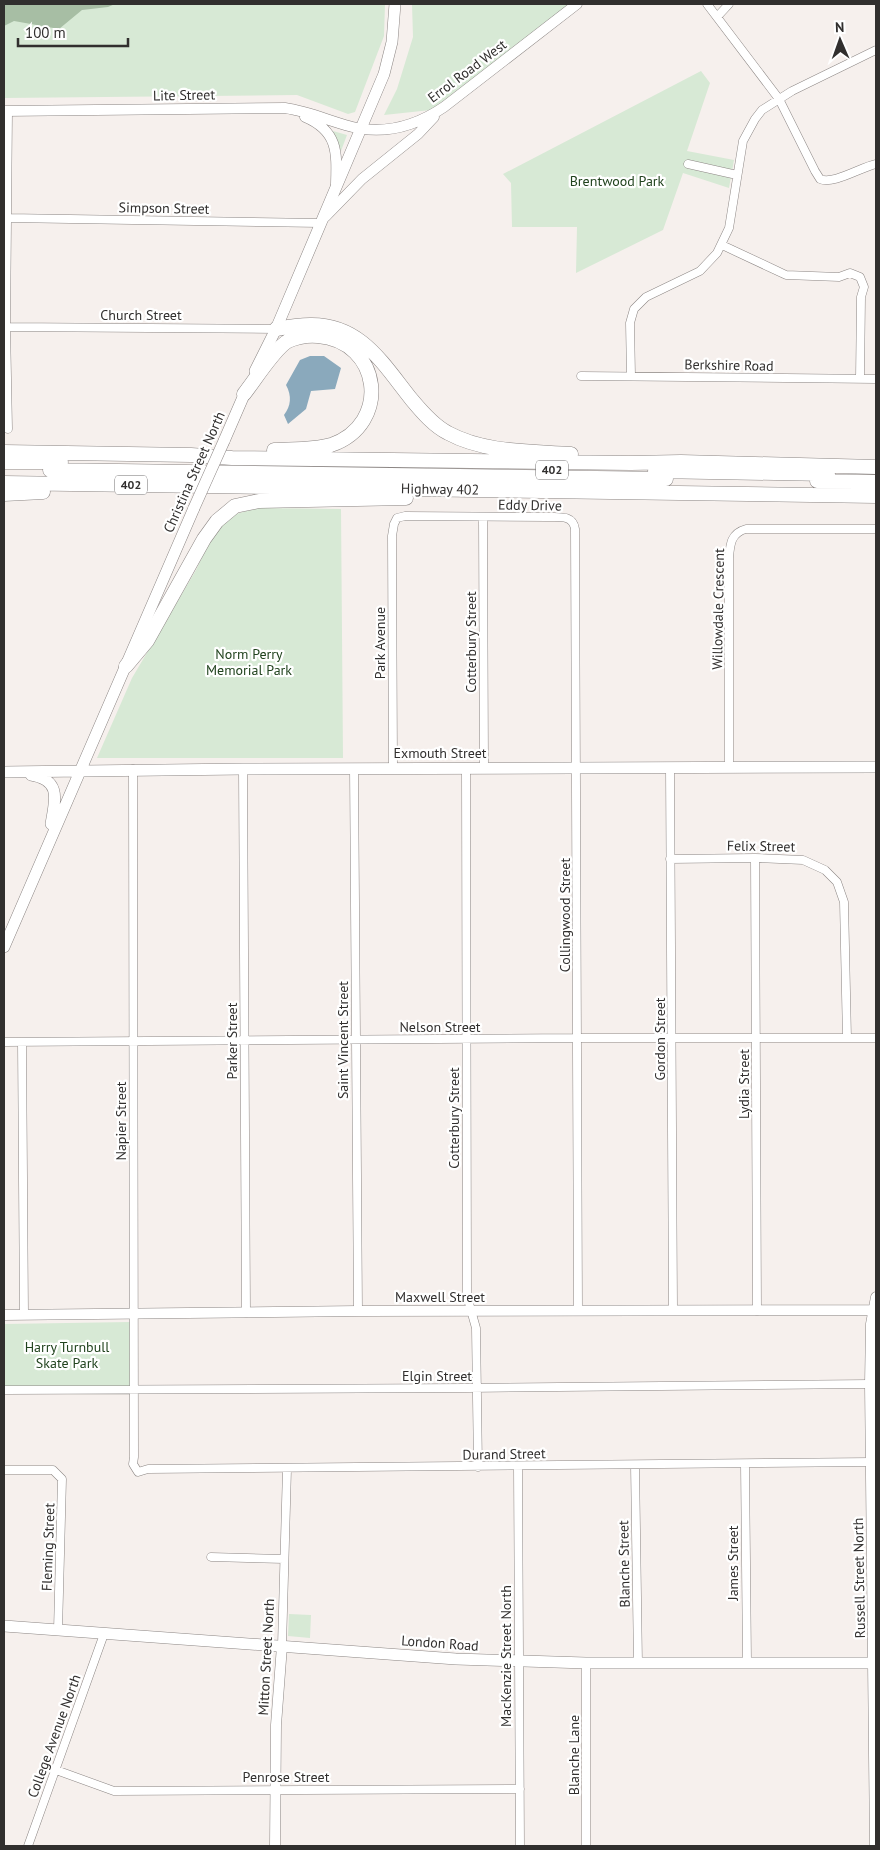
<svg xmlns="http://www.w3.org/2000/svg" width="880" height="1850" viewBox="0 0 880 1850" font-family="'PT Sans',sans-serif">
<style>
.green{fill:#d7e9d5}
.forest{fill:#a7bea4}
.water{fill:#8aa9bc}
.lines{fill:none;stroke-linecap:round;stroke-linejoin:round}
.minor-casing{stroke:#8c8684;stroke-width:9}
.tertiary-casing{stroke:#8c8684;stroke-width:11}
.secondary-casing{stroke:#8c8684;stroke-width:12}
.motorway-casing{stroke:#8c8684;stroke-width:15}
.minor{stroke:#fff;stroke-width:8}
.tertiary{stroke:#fff;stroke-width:10}
.secondary{stroke:#fff;stroke-width:11}
.motorway{stroke:#fff;stroke-width:14}
.secondary-bridge-casing{stroke:#8c8684;stroke-width:12;stroke-linecap:butt}
.secondary-bridge{stroke:#fff;stroke-width:11}
.labels{text-anchor:middle;stroke-width:4.5;stroke-linejoin:round;paint-order:stroke}
.shield{fill:#fff;stroke:#6f6d6d;stroke-width:1}
.shield-label{font-size:12px;font-weight:bold;fill:#312f2e}
.street-label{font-size:14px;fill:#312f2e;stroke:#fff}
.park-label{font-size:14px;fill:#21431e;stroke:#fff}
</style>
<rect width="100%" height="100%" fill="#f6f0ed"/>
<path class="green" d="M4,4H385L384,36L355,112L348,114L297,95L4,98Z
M412,4H572L431,110L384,115L397,89L413,37Z
M701,71L710,83L687,151L734,160L729,188L683,173L663,230L576,273L577,227H512L511,183L503,174Z
M333,131L347,135L341,151Z
M257,508L341,509L343,758H97L132,678L196,570L207,547L222,524L236,514Z
M130,1322V1387H4V1324Z
M289,1614L311,1615L310,1638L288,1636Z"/>
<path class="forest" d="M4,4H115L108,7L82,10L59,29L14,21L4,26Z"/>
<path class="water" d="M310,356H324L341,368L335,389L311,391L306,409L288,424L284,415C291,406 292,396 286,385L300,360Z"/>
<g class="lines">
<defs>
<path id="minor" d="M707,4L779,99L815,171L820,179C833,185 861,167 876,164
M717,17L729,4
M8,111L6,327L8,429
M688,164L737,175
M8,218L320,223
M722,245L786,275L839,277L850,273L860,277L864,287L861,297L860,379
M6,327L276,329
M581,376L876,379
M631,376L630,323L634,309L646,297L700,271L717,253L729,228L743,141L755,119L762,110L792,91L876,50
M483,517L484,768
M670,767L673,1310
M729,767V558C730,544 731,533 746,529H876
M354,768L358,1311
M393,768L392,536L394,524L397,518L405,516L548,517C560,517 573,515 575,529L578,1311
M466,768L467,1296L476,1328L478,1467
M133,769L134,1457L133,1464L138,1472L148,1469L872,1462
M243,769L246,1313
M755,858L757,1311
M670,859L755,858L803,860L825,870L837,882L844,902L847,1038
M4,1042L578,1038H876
M22,1042L24,1315
M4,1390L468,1388L870,1384
M745,1464L747,1662
M635,1465L638,1663
M518,1466L520,1846
M4,1470H53L62,1479L58,1630
M211,1557L284,1559
M282,1646L287,1469
M586,1663V1846
M56,1770L114,1791L520,1789
M28,1846L104,1634"/>
<path id="tertiary" d="M4,111L285,108C306,111 325,119 345,125C381,136 413,128 444,107L577,4
M305,117C338,131 337,152 336,184
M325,217L362,179L418,134L434,117
M4,1315L358,1311L876,1310
M275,1846L276,1725L282,1646
M875,1846L870,1384L871,1324L876,1297"/>
<path id="secondary" d="M255,371L276,329L384,74L392,42L395,4
M224,441L247,388
M4,772L243,769L876,767
M31,775C62,780 55,800 51,824
M4,947L194,508
M4,1626L456,1659L586,1663H876"/>
<path id="motorway" d="M276,329C287,327 298,325 310,325C361,324 383,364 412,400C422,412 434,426 448,433C485,453 530,451 571,454
M244,394C255,380 275,348 288,341C297,337 308,335 318,336C381,341 392,424 331,445C314,450 293,449 274,450
M4,452L191,455L232,458L631,463L681,462L876,467
M4,462H61
M50,470L666,479
M655,471L828,474
M817,481L876,482
M4,483L876,496
M4,494L43,492
M126,666L147,641L204,539L217,521L235,506L259,501L406,498"/>
</defs>
<use href="#minor" class="minor-casing"/>
<use href="#tertiary" class="tertiary-casing"/>
<use href="#secondary" class="secondary-casing"/>
<use href="#motorway" class="motorway-casing"/>
<use href="#minor" class="minor"/>
<use href="#tertiary" class="tertiary"/>
<use href="#secondary" class="secondary"/>
<use href="#motorway" class="motorway"/>
<defs>
<path id="secondary-bridge" d="M194,508L224,441"/>
</defs>
<use href="#secondary-bridge" class="secondary-bridge-casing"/>
<use href="#secondary-bridge" class="secondary-bridge"/>
</g>
<g class="labels">
<g class="shield">
<rect x="536" y="460.5" width="32" height="19" rx="4"/>
<rect x="115" y="475.5" width="32" height="19" rx="4"/>
</g>
<g class="shield-label">
<text x="552" y="474">402</text>
<text x="131" y="489">402</text>
</g>
<g class="street-label">
<text transform="translate(467 71) rotate(-37)" y="5">Errol Road West</text>
<text transform="translate(184 95) rotate(-1)" y="5">Lite Street</text>
<text transform="translate(164 208) rotate(1)" y="5">Simpson Street</text>
<text x="141" y="320">Church Street</text>
<text transform="translate(729 365) rotate(1)" y="5">Berkshire Road</text>
<text transform="translate(194 472) rotate(-66)" y="5">Christina Street North</text>
<text transform="translate(440 489) rotate(1)" y="5">Highway 402</text>
<text transform="translate(530 505) rotate(1)" y="5">Eddy Drive</text>
<text transform="translate(718 609) rotate(-89)" y="5">Willowdale Crescent</text>
<text transform="translate(471 642) rotate(-90)" y="5">Cotterbury Street</text>
<text transform="translate(380 643) rotate(-90)" y="5">Park Avenue</text>
<text x="440" y="758">Exmouth Street</text>
<text transform="translate(761 846) rotate(1)" y="5">Felix Street</text>
<text transform="translate(565 915) rotate(-90)" y="5">Collingwood Street</text>
<text x="440" y="1032">Nelson Street</text>
<text transform="translate(660 1039) rotate(-90)" y="5">Gordon Street</text>
<text transform="translate(343 1040) rotate(-90)" y="5">Saint Vincent Street</text>
<text transform="translate(232 1041) rotate(-90)" y="5">Parker Street</text>
<text transform="translate(744 1084) rotate(-90)" y="5">Lydia Street</text>
<text transform="translate(454 1118) rotate(-90)" y="5">Cotterbury Street</text>
<text transform="translate(121 1121) rotate(-90)" y="5">Napier Street</text>
<text x="440" y="1302">Maxwell Street</text>
<text x="437" y="1381">Elgin Street</text>
<text transform="translate(504 1454) rotate(-1)" y="5">Durand Street</text>
<text transform="translate(48 1547) rotate(-88)" y="5">Fleming Street</text>
<text transform="translate(733 1563) rotate(-90)" y="5">James Street</text>
<text transform="translate(624 1564) rotate(-91)" y="5">Blanche Street</text>
<text transform="translate(859 1578) rotate(-91)" y="5">Russell Street North</text>
<text transform="translate(440 1643) rotate(4)" y="5">London Road</text>
<text transform="translate(506 1656) rotate(-90)" y="5">MacKenzie Street North</text>
<text transform="translate(266 1657) rotate(-87)" y="5">Mitton Street North</text>
<text transform="translate(54 1736) rotate(-70)" y="5">College Avenue North</text>
<text transform="translate(574 1755) rotate(-90)" y="5">Blanche Lane</text>
<text x="286" y="1782">Penrose Street</text>
</g>
<g class="park-label">
<text x="617" y="186">Brentwood Park</text>
<text x="249" y="659">Norm Perry<tspan x="249" dy="16">Memorial Park</tspan></text>
<text x="67" y="1352">Harry Turnbull<tspan x="67" dy="16">Skate Park</tspan></text>
</g>
</g>
<rect width="880" height="1850" fill="none" stroke="#312f2e" stroke-width="10"/>
<g transform="translate(840 40) rotate(358)" stroke="#ffffff" stroke-width="4" paint-order="stroke">
<path d="M0-4L9 19L0 12L-9 19Z" fill="#312f2e"/>
<text y="-8" font-size="14" font-weight="bold" text-anchor="middle" fill="#312f2e">N</text>
</g>
<path d="M18 38v8h110v-8" fill="none" stroke="#312f2e" stroke-width="2.5"/>
<text x="25" y="38" font-size="15" fill="#312f2e" stroke="#ffffff" stroke-width="4" paint-order="stroke">100 m</text>
</svg>
